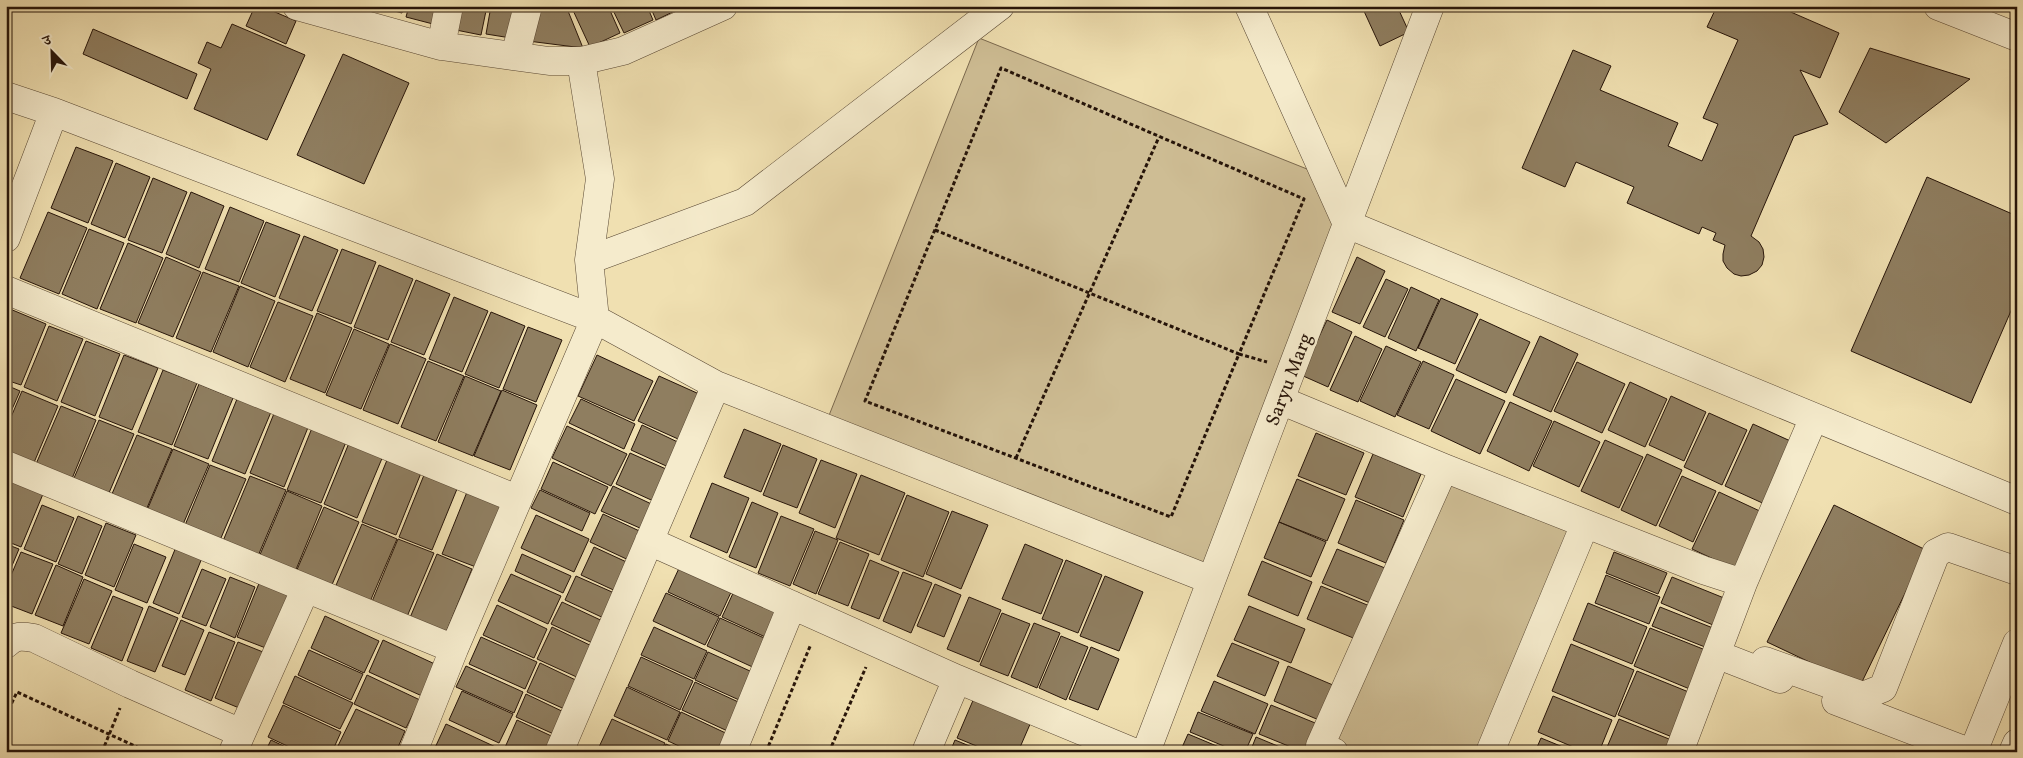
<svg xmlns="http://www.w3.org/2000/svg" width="2023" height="758" viewBox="0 0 2023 758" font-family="Vollkorn,'Noto Serif Devanagari',serif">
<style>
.green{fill:#cebd94;stroke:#7a684e}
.building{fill:#8f7e60;stroke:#261409}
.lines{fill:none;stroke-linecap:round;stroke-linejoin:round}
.minor-casing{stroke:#584733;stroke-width:29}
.path{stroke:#261409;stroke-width:3;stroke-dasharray:4 2.5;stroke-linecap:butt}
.minor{stroke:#f5ebcc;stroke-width:28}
.labels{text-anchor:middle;stroke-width:5;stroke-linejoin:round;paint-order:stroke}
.street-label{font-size:19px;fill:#261409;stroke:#f5ebcc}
</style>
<rect width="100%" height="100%" fill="#f0e0b1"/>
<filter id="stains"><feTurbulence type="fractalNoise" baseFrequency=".004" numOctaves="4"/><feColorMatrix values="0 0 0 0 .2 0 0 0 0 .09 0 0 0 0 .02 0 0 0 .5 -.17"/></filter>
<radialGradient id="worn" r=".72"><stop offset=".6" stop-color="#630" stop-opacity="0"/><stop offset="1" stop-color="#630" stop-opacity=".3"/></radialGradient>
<path class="green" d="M979,38L1327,177L1347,224L1211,580L824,428Z
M1444,468L1585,524L1490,752H1328Z"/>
<path class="building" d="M255,6H261L296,21L286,44L246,26Z
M375,6H404L402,13Z
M409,6H438L433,24L406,17Z
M460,6H487L481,35L456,30Z
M491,6H518L511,38L486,34Z
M540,6H566L583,48L528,41Z
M571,6H608L620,33L590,47Z
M611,6H647L653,20L624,33Z
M650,6H678L679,9L656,20Z
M1368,6H1397L1409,32L1380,46L1363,9Z
M1717,6H1777L1839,33L1820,78L1800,70L1828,124L1794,136L1751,236L1759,242L1763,249L1764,257L1762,265L1757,271L1749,275L1741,276L1734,274L1727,268L1723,261V254L1725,245L1713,240L1716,233L1702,227L1699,234L1627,203L1634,187L1576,162L1565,187L1522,168L1573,50L1611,66L1600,90L1678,123L1668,146L1702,161L1718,124L1703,118L1738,40L1707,27Z
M232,24L305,55L267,140L194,109L211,69L198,63L207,42L221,48Z
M93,29L197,74L187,99L83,54Z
M1870,48L1970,79L1886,143L1839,112Z
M343,54L409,83L364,184L297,155Z
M76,147L113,161L88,223L51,208Z
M116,163L150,177L125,238L91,224Z
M1927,177L2017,216V297L1971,403L1851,351Z
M153,178L187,192L162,253L128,240Z
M191,192L224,206L199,268L166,254Z
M230,207L264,221L239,282L205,269Z
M48,212L87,228L59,294L20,278Z
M266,222L300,235L275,297L241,283Z
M89,229L124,243L97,309L62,294Z
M304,236L338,250L312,311L279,298Z
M128,243L163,258L136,323L100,309Z
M342,249L376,262L351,324L317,311Z
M166,257L201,272L173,337L138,323Z
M1357,257L1385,271L1360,324L1332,312Z
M379,265L413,279L388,340L354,327Z
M203,272L239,286L211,352L176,338Z
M1386,279L1408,289L1385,337L1363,327Z
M416,280L450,294L424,355L391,342Z
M240,286L275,301L248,367L213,352Z
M1411,287L1439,300L1416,351L1388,338Z
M454,297L488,311L462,372L429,359Z
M1441,298L1478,314L1455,364L1418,348Z
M278,302L313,316L285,382L250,367Z
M10,309L46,324L21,385L6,380V317Z
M491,312L525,326L499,388L465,374Z
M317,313L352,328L325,393L290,379Z
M1480,319L1530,342L1506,393L1456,370Z
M1327,320L1352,332L1328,387L1301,375Z
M49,326L83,339L57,401L24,387Z
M528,327L562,340L536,402L503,389Z
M354,329L389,344L361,409L326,395Z
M1355,336L1382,349L1358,402L1330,390Z
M1540,336L1578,354L1551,412L1513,395Z
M86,341L120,354L95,416L61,402Z
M390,344L426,359L398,424L363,410Z
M1386,346L1421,362L1395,417L1360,401Z
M124,355L158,368L132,430L99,417Z
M597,355L653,381L634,421L578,396Z
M428,361L464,376L436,441L401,427Z
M1423,361L1454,375L1429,429L1397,415Z
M1577,362L1625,384L1602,433L1554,411Z
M163,370L197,383L172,445L138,432Z
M465,376L501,391L473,456L438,442Z
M659,376L708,398L687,443L638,421Z
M1456,379L1505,401L1480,454L1431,431Z
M1630,382L1667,399L1645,447L1608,430Z
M199,384L233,398L208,459L174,446Z
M6,385L20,391L6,423Z
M502,390L537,405L510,470L474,456Z
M22,391L58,406L30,472L6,462V429Z
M1671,396L1706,412L1684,461L1649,445Z
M237,399L271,412L245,474L212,461Z
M581,399L635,424L624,449L569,423Z
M1510,402L1552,421L1529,471L1487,451Z
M61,406L96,420L69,486L33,471Z
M275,411L309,425L284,487L250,473Z
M1709,413L1747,430L1722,485L1684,467Z
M99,420L134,434L106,500L71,485Z
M1554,421L1600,442L1579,487L1533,466Z
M1753,424L1797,444L1769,506L1725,486Z
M642,425L686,446L675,470L631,450Z
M567,426L627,454L611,486L552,458Z
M312,428L346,442L321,503L287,490Z
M744,429L781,444L761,492L724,477Z
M1316,433L1364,453L1346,495L1298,476Z
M137,435L172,449L144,515L109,501Z
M1605,440L1643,457L1619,508L1581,491Z
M349,443L383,456L357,518L324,504Z
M783,445L817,459L797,508L763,495Z
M173,449L209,464L181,529L145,515Z
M630,453L675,473L660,504L616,484Z
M1373,454L1421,474L1403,517L1355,497Z
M1647,454L1682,470L1656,526L1621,510Z
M387,460L421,473L396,535L362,522Z
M821,460L857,474L835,528L799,513Z
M553,462L608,487L595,514L541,489Z
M210,465L246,479L218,545L183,530Z
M424,475L457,489L432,550L399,537Z
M861,475L905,493L879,555L836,538Z
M250,476L286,490L258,556L223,541Z
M1682,476L1716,491L1693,542L1659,526Z
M6,479L43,494L21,547L6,541Z
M1297,479L1345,499L1327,541L1279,522Z
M712,483L749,498L727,553L690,537Z
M613,486L660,508L649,532L601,511Z
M540,490L590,513L582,531L531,508Z
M287,491L322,506L295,572L259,557Z
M467,492L501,506L476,567L442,554Z
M1719,492L1764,513L1737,570L1692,549Z
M907,495L949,512L923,577L881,560Z
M1356,500L1404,520L1386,563L1338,543Z
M752,502L778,513L756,568L729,557Z
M42,505L74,518L56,562L24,549Z
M1834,505L1926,550L1860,686L1767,642Z
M324,507L359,522L331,587L296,572Z
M952,511L988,525L961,589L926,574Z
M603,514L648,535L635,563L590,542Z
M536,515L589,539L574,572L521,548Z
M78,516L102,526L82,574L58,564Z
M781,516L814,529L790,586L758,573Z
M1279,522L1326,542L1311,577L1264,558Z
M106,523L136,535L114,587L85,575Z
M362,524L397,539L369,604L334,590Z
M815,531L838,540L816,594L793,584Z
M398,539L434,553L406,619L371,604Z
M840,542L869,554L848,606L818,594Z
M6,544L19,549L6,580Z
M134,544L166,557L147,603L115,590Z
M1025,544L1063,560L1041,614L1002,599Z
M176,547L202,558L179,614L153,603Z
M594,547L633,565L620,593L581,575Z
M1337,549L1385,568L1370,603L1322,583Z
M21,552L53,564L32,614L6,604V587Z
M1614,552L1667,573L1658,594L1606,573Z
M437,554L472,569L445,635L409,620Z
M522,554L571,576L563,593L515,571Z
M870,560L899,572L879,619L851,608Z
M1066,560L1102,575L1078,633L1042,619Z
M1262,561L1312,582L1298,616L1248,595Z
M681,564L733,588L720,616L668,592Z
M56,565L83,577L63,626L35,615Z
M202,569L226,579L206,626L182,617Z
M903,572L932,583L911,633L883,621Z
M511,574L561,596L548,624L498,601Z
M1606,575L1660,597L1649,624L1595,603Z
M576,576L621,596L610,621L565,600Z
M1105,576L1143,592L1119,651L1080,636Z
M230,577L255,587L235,638L210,627Z
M1672,577L1724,598L1713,625L1661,603Z
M84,579L112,591L89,644L61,633Z
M260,581L294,594L271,650L237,637Z
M935,584L961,595L944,637L917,626Z
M1321,586L1377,609L1363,642L1307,619Z
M735,589L787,612L774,641L722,617Z
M666,593L719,617L705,645L653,621Z
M113,596L143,608L122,661L91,648Z
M969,597L1001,610L979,662L947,649Z
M562,602L609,624L599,646L551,624Z
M1588,603L1647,627L1632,664L1573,640Z
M497,605L547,629L534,658L483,635Z
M149,606L178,618L155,672L127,661Z
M1249,606L1305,629L1291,663L1234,640Z
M1660,607L1718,630L1710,649L1652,626Z
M1002,613L1030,624L1008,676L980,665Z
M325,616L379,641L364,673L311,648Z
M720,618L773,642L759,670L707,646Z
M181,620L204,630L185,675L162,666Z
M1034,623L1060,633L1037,688L1011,677Z
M552,627L596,648L581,679L537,659Z
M654,627L707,651L694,679L641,655Z
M1650,628L1713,653L1697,692L1634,666Z
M209,632L235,642L211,701L185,690Z
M1061,636L1088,647L1066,700L1039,688Z
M481,637L537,662L525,689L469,664Z
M383,640L437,665L422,696L369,672Z
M238,642L268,654L244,710L215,698Z
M1232,643L1279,662L1265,696L1217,676Z
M1571,644L1634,670L1615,717L1552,691Z
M1091,647L1119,659L1098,710L1069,699Z
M309,650L363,674L351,700L298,675Z
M708,652L761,676L748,704L695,680Z
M641,657L693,681L680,710L628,686Z
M540,663L584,684L571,712L527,692Z
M466,666L523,692L514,713L456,687Z
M1288,666L1340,688L1326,723L1274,701Z
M1637,671L1696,695L1677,739L1618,715Z
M367,675L420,700L406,728L354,704Z
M295,676L353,703L340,729L283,703Z
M1214,681L1268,704L1255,734L1201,711Z
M695,682L747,706L734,734L682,710Z
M627,687L680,712L667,740L614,716Z
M462,691L513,714L499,743L449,720Z
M977,691L1034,715L1018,752H991L957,738Z
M526,694L568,714L558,736L516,717Z
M1553,696L1612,720L1599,752H1585L1538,732Z
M283,705L341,732L332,752H300L268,737Z
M1271,705L1325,727L1315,752H1303L1259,734Z
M356,709L405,731L396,752H335Z
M681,712L734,737L727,752H692L668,741Z
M1198,712L1253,734L1245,752H1238L1190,732Z
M612,719L665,743L661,752H609L599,747Z
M1619,719L1679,743L1676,752H1605Z
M517,720L560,740L554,752H503Z
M446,724L500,749L498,752H433Z
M1188,734L1231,752H1180Z
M1256,737L1292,752H1250Z
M1541,738L1575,752H1535Z
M271,740L296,752H265Z
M955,740L984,752H950Z
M666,744L683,752H662Z"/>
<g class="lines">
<defs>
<path id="minor" d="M297,6L441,46L549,61H581L623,51L723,6
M1249,6L1347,224L2017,501
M1938,6L2017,37
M441,46L449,6
M515,56L528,6
M6,96L54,112L595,319L716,385L1211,580
M6,238L54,112
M589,260L745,202L1000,6
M6,290L517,499
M1280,400L1444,468L1703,570L1743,583L1679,752
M6,465L454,649
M649,541L957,679L1133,752
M1743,583L1814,417
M6,644C15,635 22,636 34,638L130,684L241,733
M1716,654L1780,679
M1765,661L1863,696L1883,688L1936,553L1948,547L2017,571
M1836,701L1969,752
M233,752L305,590
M413,752L454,649L595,319L589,260L600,179L581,61
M559,752L716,385
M732,752L792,605
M926,752L957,679
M1146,752L1430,6
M1334,752L1320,746L1444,468
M1490,752L1585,524
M1973,752L2017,643
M2013,752L2017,743"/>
</defs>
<use href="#minor" class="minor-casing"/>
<path class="path" d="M935,230L1239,354L1304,199L1001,68L865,401L1171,517L1239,354L1267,362
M1016,458L1159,137
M6,715L17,692L148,752
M102,752L120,708
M766,752L811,644
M829,752L866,667"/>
<use href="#minor" class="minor"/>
</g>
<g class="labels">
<g class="street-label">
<text transform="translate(1288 379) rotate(-69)" y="7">Saryu Marg</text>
</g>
</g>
<rect width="2023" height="758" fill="none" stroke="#f0e0b1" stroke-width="25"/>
<rect x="8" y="8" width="2008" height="743" fill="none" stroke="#261409" stroke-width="2.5"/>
<rect x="12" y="12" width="1998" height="733" fill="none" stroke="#261409"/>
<g transform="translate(52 52) rotate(337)" stroke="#f5ebcc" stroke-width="4" paint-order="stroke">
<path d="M0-4L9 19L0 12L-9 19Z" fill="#261409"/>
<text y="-8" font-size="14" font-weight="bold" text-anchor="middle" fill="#261409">उ</text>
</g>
<rect width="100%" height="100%" filter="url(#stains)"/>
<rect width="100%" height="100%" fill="url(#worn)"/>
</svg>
